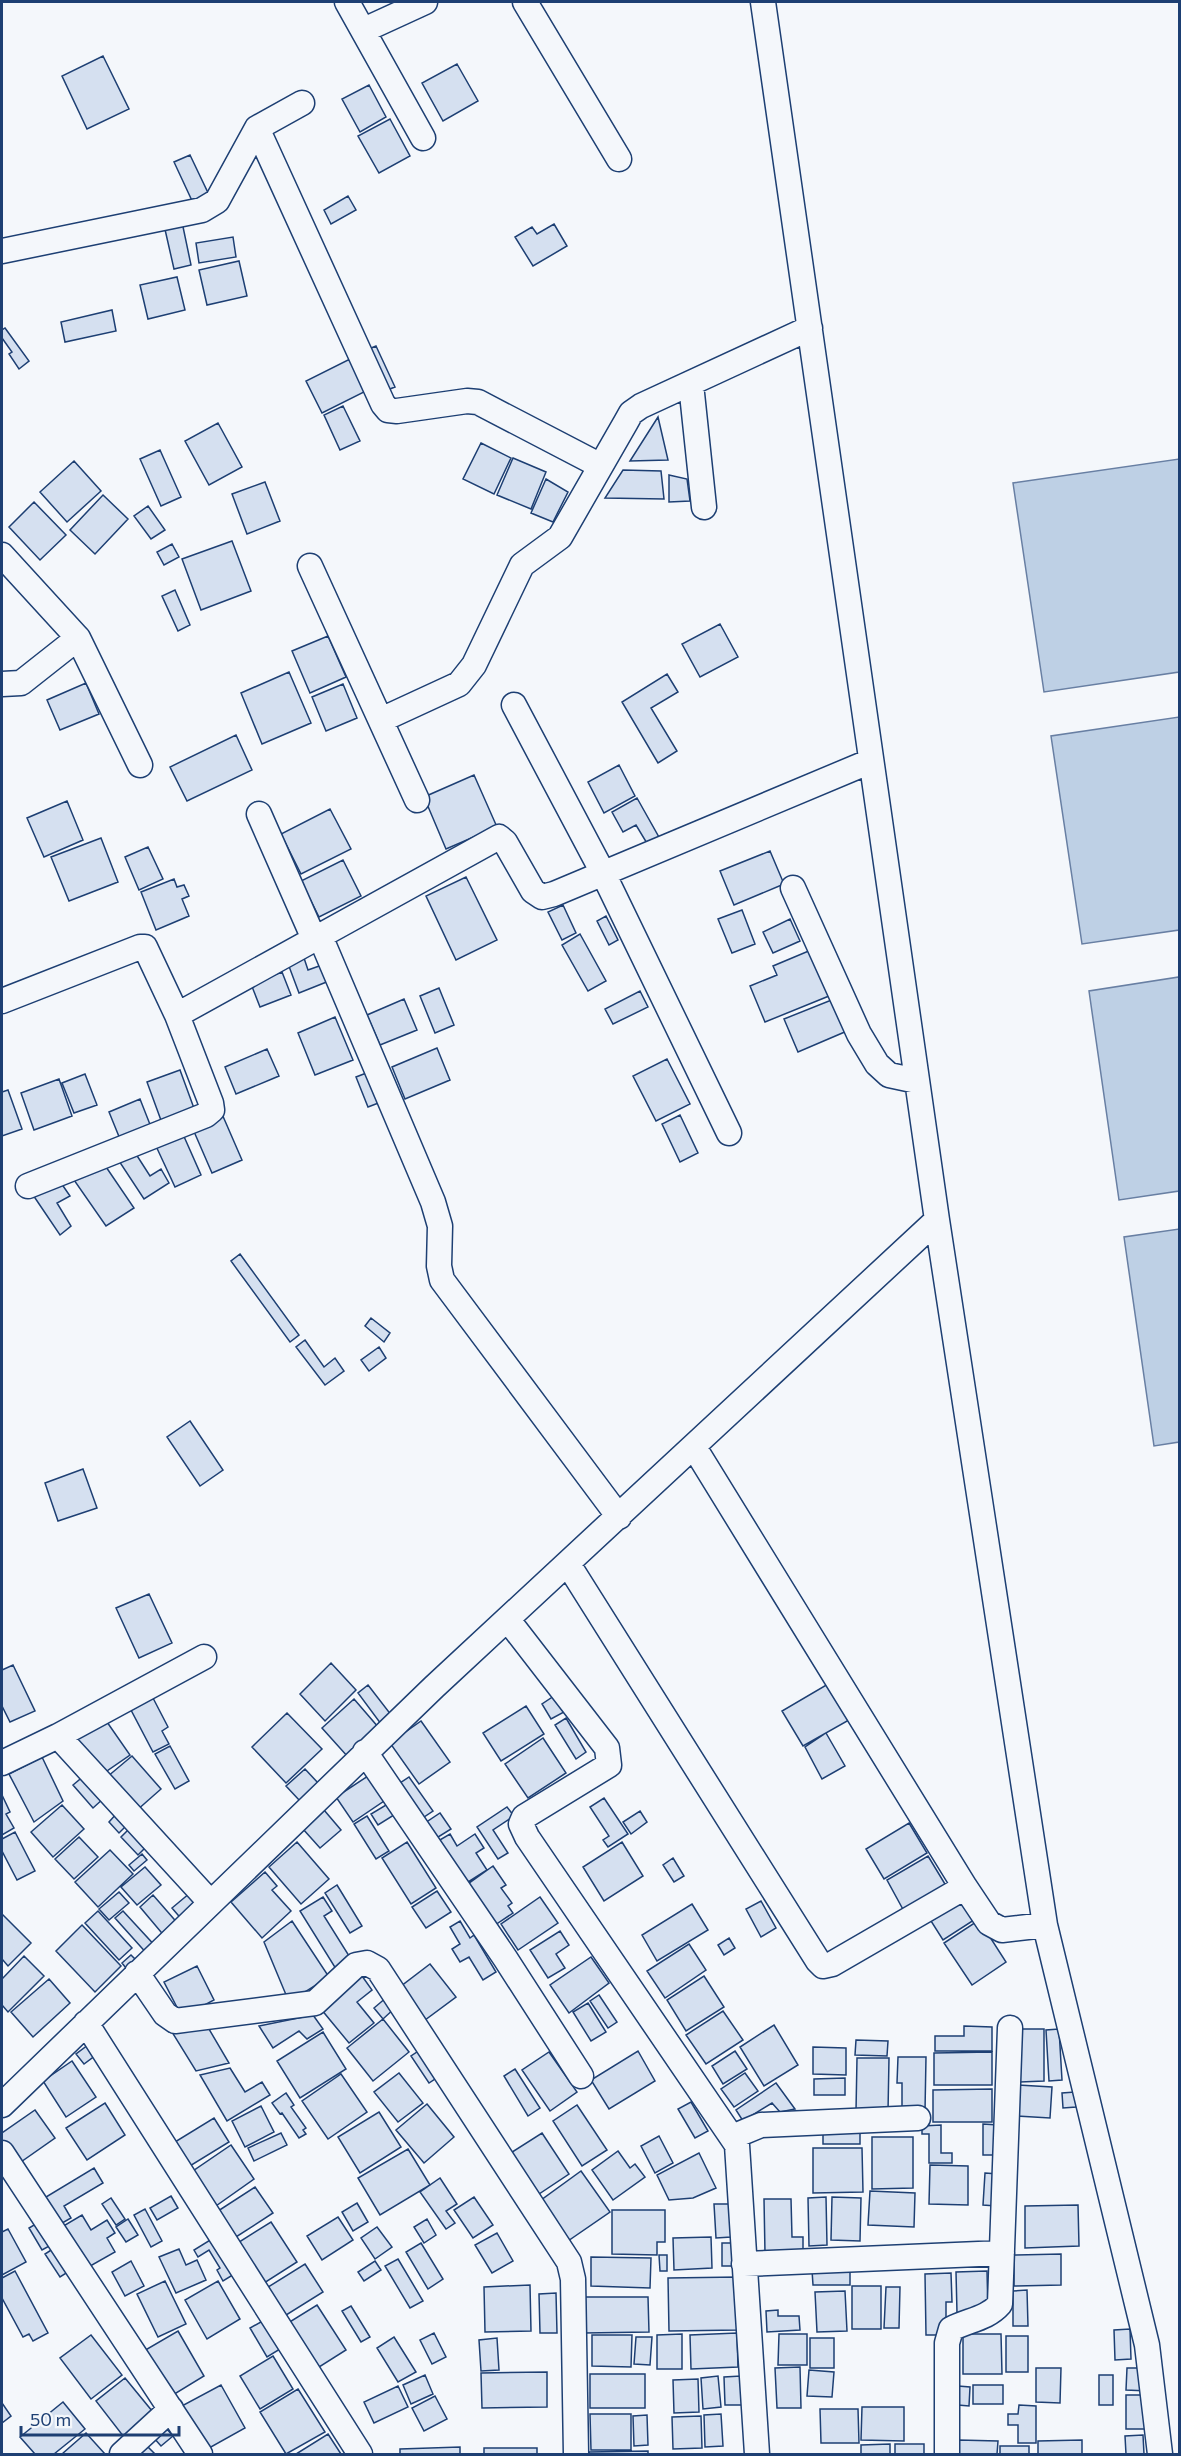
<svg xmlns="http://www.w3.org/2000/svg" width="1181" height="2456" viewBox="0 0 1181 2456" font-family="Commissioner,sans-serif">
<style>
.water{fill:#bed0e5;stroke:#687fa3;stroke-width:1.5}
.building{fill:#d5e0f0;stroke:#1d3f73;stroke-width:1.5}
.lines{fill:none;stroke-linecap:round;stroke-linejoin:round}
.minor-casing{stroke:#1d3f73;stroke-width:27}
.minor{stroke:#f4f7fb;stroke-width:24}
</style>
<rect width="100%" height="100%" fill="#f4f7fb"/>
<path class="water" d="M1179,459V672L1044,692L1013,483Z
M1179,717V930L1082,944L1051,736Z
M1179,977V1191L1119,1200L1089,991Z
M1179,1229V1442L1154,1446L1124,1237Z"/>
<path class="building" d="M103,56L129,109L87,129L62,76Z
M457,64L478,101L443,121L422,83Z
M369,85L386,117L360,132L342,99Z
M390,119L410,156L379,173L358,136Z
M190,155L210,197L194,205L174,162Z
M348,196L356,210L331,224L324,210Z
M182,222L191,265L174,269L164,225Z
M554,224L567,246L533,266L515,237L532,227L537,234Z
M233,237L236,257L199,263L196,243Z
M239,261L247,296L207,305L199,270Z
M177,277L185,310L148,319L140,285Z
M112,310L116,331L65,342L61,322Z
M5,328L29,361L19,369L9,354L12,352L2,338V330Z
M376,346L395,387L382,392L364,351Z
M350,359L366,391L322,413L306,381Z
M343,406L360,441L340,450L324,415Z
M658,417L668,460L630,461Z
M218,423L242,467L209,485L185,441Z
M481,443L511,458L494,494L463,479Z
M160,450L181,497L161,506L140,459Z
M513,458L546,472L531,509L497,495Z
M74,461L101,491L67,522L40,492Z
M623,470L661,471L664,499L605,498Z
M669,475L687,479L690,501L669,502Z
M546,479L568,492L553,522L531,513Z
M265,482L280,521L247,534L232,494Z
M103,495L128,519L95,554L70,530Z
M34,502L66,535L40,560L9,527Z
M148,506L165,530L151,539L134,516Z
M232,541L251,591L201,610L182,559Z
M172,544L179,557L164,565L157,552Z
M175,590L190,625L178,631L162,596Z
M720,624L738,657L700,677L682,644Z
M328,636L346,677L310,693L292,651Z
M289,672L311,723L262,744L241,693Z
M667,674L678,692L651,708L677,751L658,763L622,702Z
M86,683L99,714L60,730L47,700Z
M343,684L357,718L326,731L312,697Z
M236,735L252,770L187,801L170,767Z
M619,765L635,796L604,813L588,782Z
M474,775L497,827L446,849L424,797Z
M637,798L660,839L648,845L636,825L623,832L612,812Z
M67,801L83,840L44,857L27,818Z
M330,809L351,849L301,874L281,834Z
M101,838L118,882L69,901L51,857Z
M148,847L163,879L139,890L125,857Z
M770,851L784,884L734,905L720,871Z
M343,860L361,896L319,917L301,881Z
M466,877L497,940L456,960L426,896Z
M174,879L177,887L184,885L189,896L182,899L189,916L156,930L141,892Z
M563,905L576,933L562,940L548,912Z
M742,910L755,944L732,953L718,919Z
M606,916L618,940L609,945L597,921Z
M790,919L800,941L773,953L763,932Z
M580,934L606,981L588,991L562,945Z
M811,950L829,996L765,1022L750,986L777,975L773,966Z
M303,955L308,970L322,965L329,981L299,993L287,961Z
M282,972L291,995L260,1007L251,984Z
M439,988L454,1025L435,1033L420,996Z
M640,991L648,1007L613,1024L605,1009Z
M404,999L417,1030L380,1045L367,1015Z
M834,999L847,1031L798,1052L784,1019Z
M335,1017L353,1060L315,1075L298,1033Z
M437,1048L450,1080L405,1099L392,1067Z
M267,1049L279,1076L236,1094L225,1067Z
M667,1059L690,1104L656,1121L633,1076Z
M180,1070L195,1111L162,1123L147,1082Z
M369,1072L381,1102L368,1107L356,1077Z
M85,1074L97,1105L74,1113L62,1083Z
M59,1079L72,1116L34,1130L21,1093Z
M8,1090L22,1129L2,1136V1092Z
M140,1099L151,1127L120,1139L109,1112Z
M222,1114L242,1160L212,1173L192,1127Z
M680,1115L698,1153L680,1162L662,1124Z
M182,1132L201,1175L175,1187L155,1144Z
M134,1151L150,1176L161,1169L169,1183L144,1199L119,1161Z
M102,1161L134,1208L106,1226L74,1180Z
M59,1180L70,1196L57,1203L71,1226L60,1235L31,1192Z
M240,1254L299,1335L290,1342L231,1261Z
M371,1318L390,1333L384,1342L365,1326Z
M305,1340L324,1367L335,1358L344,1371L325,1385L296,1347Z
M379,1347L386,1358L369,1371L361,1360Z
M190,1421L223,1470L200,1486L167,1437Z
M83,1469L97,1508L58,1521L45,1483Z
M149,1594L172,1643L139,1658L116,1608Z
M331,1663L356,1690L325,1721L300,1694Z
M13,1665L35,1711L10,1722L2,1706V1670Z
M828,1684L849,1720L803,1746L782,1711Z
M368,1685L392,1716L381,1724L358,1693Z
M554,1696L564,1712L551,1719L542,1704Z
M153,1698L168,1727L162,1731L169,1744L153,1752L131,1710Z
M354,1699L379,1728L348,1757L322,1728Z
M526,1706L544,1734L501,1761L483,1733Z
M287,1713L322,1749L286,1783L252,1747Z
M566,1718L586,1752L576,1759L555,1725Z
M421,1721L450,1762L419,1784L390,1743Z
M107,1722L130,1755L101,1775L71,1744L81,1735Z
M826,1733L845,1766L822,1779L805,1747Z
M543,1738L566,1773L528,1798L505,1764Z
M170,1746L189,1781L175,1789L155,1754Z
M132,1756L161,1789L136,1811L107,1777Z
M42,1757L63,1801L34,1822L9,1774Z
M305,1769L319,1784L300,1801L286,1786Z
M85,1775L104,1798L93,1808L73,1785Z
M368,1776L384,1801L353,1822L336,1797Z
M409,1777L433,1811L421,1819L397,1785Z
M2,1795L10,1812L6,1814L14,1828L2,1835Z
M604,1798L628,1834L608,1847L603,1840L609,1836L590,1807Z
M396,1799L402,1810L378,1825L371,1814Z
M62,1805L84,1829L53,1857L31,1832Z
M507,1807L514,1816L493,1830L508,1853L498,1859L477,1827Z
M324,1810L341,1830L320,1848L303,1829Z
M640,1811L647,1822L631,1834L623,1822Z
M117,1813L128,1824L119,1833L109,1822Z
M440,1813L451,1829L435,1839L425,1823Z
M367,1816L389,1851L376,1859L354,1824Z
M909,1823L927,1853L884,1879L866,1849Z
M131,1827L148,1845L138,1855L121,1837Z
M15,1832L35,1871L17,1880L2,1851V1839Z
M450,1834L457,1846L475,1834L484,1848L476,1853L487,1870L465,1884L438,1841Z
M79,1837L98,1857L74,1879L55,1859Z
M297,1842L329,1879L301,1904L269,1867Z
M407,1842L436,1888L411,1904L382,1858Z
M622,1842L643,1876L604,1901L583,1867Z
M110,1850L133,1874L98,1907L75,1882Z
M142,1854L147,1860L134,1871L129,1865Z
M928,1856L948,1889L905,1913L887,1880Z
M673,1858L684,1876L674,1882L663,1865Z
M493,1866L506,1885L501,1888L512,1903L508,1906L513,1913L495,1925L468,1884Z
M145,1867L161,1885L137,1905L121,1887Z
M265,1872L277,1886L272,1890L291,1911L262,1938L231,1902Z
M337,1885L362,1926L350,1933L325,1893Z
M437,1891L451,1912L426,1928L412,1907Z
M119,1892L129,1903L109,1920L99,1909Z
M190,1893L202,1906L184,1922L172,1908Z
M153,1895L180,1926L166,1938L140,1907Z
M323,1897L332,1911L324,1916L351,1959L336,1969L300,1911Z
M540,1897L558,1923L518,1950L501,1924Z
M761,1901L776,1928L761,1937L746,1909Z
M962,1901L974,1920L943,1940L931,1921Z
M692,1904L708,1930L657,1961L642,1935Z
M98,1911L132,1948L119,1960L85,1923Z
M123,1911L158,1949L149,1956L115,1918Z
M2,1914L31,1943L8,1966L2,1959Z
M979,1920L1006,1962L972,1985L944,1943Z
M292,1921L329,1977L289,2002L264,1942Z
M460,1921L470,1938L474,1935L496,1972L483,1980L469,1957L460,1962L452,1949L460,1944L450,1927Z
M82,1925L121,1966L95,1992L56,1951Z
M560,1931L569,1945L556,1954L565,1968L548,1978L530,1950Z
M729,1938L735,1948L724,1955L718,1945Z
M689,1944L706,1970L665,1998L647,1971Z
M131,1955L140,1964L130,1973L122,1963Z
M24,1956L44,1976L8,2012L2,2005V1979Z
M591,1957L609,1983L569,2013L550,1985Z
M430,1964L456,1997L421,2023L396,1990Z
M197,1966L214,2000L182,2017L164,1982Z
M362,1976L372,1990L357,2002L374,2023L349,2043L321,2009Z
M704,1976L724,2007L686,2031L667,2000Z
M49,1979L70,2003L33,2037L11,2012Z
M599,1995L617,2022L608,2028L590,2001Z
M387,1997L396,2007L383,2019L374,2008Z
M588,2003L606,2032L591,2041L573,2012Z
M723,2011L743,2040L706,2064L686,2035Z
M313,2015L323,2029L307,2039L299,2031L273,2048L259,2026Z
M383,2019L409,2052L373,2081L347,2048Z
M206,2024L229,2063L196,2071L172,2032Z
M774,2025L798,2065L764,2086L740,2047Z
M964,2026L992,2027V2051H935V2036H964Z
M1019,2029H1044V2081L1020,2082Z
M1059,2029L1062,2080L1049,2081L1046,2030Z
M323,2032L346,2069L300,2098L277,2061Z
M856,2040L888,2041L887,2056L855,2055Z
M88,2045L96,2055L84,2064L76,2054Z
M813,2047L846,2048V2075L813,2074Z
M420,2050L438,2077L429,2083L411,2056Z
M638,2051L655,2081L609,2109L591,2080Z
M735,2051L747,2069L723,2084L712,2066Z
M549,2052L577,2092L550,2111L522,2070Z
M992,2052V2085H934V2053Z
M898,2057H926L925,2111H902V2083H897Z
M857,2058H889L888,2112L856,2111Z
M72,2061L96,2097L66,2117L43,2081Z
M230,2068L245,2092L262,2082L270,2095L227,2121L200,2075Z
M515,2069L540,2108L528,2116L504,2076Z
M399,2073L423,2103L398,2122L374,2092Z
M745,2073L758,2091L734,2107L721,2089Z
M341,2074L367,2112L328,2139L302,2101Z
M845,2078V2095H814V2079Z
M776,2083L795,2109L780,2112L772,2103L743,2121L736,2110Z
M1018,2085L1052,2087L1050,2118L1017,2116Z
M992,2089V2122H933V2090Z
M1075,2092L1076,2107L1063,2108L1062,2093Z
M286,2093L294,2105L291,2107L306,2128L303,2130L306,2134L299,2138L282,2113L280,2114L272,2103Z
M691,2102L708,2131L695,2138L678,2109Z
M105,2103L125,2135L87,2160L66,2128Z
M427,2104L454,2137L424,2163L396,2130Z
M577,2105L607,2150L582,2166L553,2121Z
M261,2106L274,2132L245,2147L232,2121Z
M35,2110L55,2138L18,2164L2,2141V2133Z
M379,2112L401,2147L360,2173L338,2137Z
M214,2118L229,2142L185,2169L170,2145Z
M983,2124L998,2125V2155H983Z
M941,2125V2153H952V2163H929V2134H922V2126Z
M823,2130H860V2144H823Z
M281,2133L287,2145L254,2161L248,2148Z
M542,2133L569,2174L536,2196L509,2154Z
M659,2136L673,2163L655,2173L641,2146Z
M872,2137H913V2188L872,2189Z
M231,2145L254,2179L213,2208L190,2173Z
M813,2148H862L863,2192L813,2193Z
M408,2149L430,2185L380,2215L358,2178Z
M618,2151L630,2168L635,2164L645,2177L613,2200L592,2170Z
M699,2153L716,2188L693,2198L669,2200L657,2175Z
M930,2165L968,2166V2205L929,2204Z
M94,2168L103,2183L64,2206L71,2218L57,2226L41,2200Z
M581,2171L610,2212L565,2243L537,2203Z
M985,2173L998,2174L996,2206L983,2205Z
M440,2178L457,2204L446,2211L455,2223L446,2229L420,2192Z
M255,2187L273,2213L236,2237L218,2211Z
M870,2191L915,2193L914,2227L868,2225Z
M171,2196L178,2208L157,2220L150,2208Z
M474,2197L493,2225L473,2238L454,2210Z
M826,2197L827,2245L809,2246L808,2198Z
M832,2197L861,2198L860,2241L831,2240Z
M111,2198L125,2219L116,2225L102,2204Z
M764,2199H791L792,2237H803V2251L765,2253Z
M357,2203L368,2222L353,2231L342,2212Z
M714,2204H729L731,2237L716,2238Z
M1078,2205L1079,2246L1025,2248V2206Z
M145,2209L162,2241L151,2247L134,2215Z
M612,2210H665V2242H657V2255L612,2254Z
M82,2215L91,2230L107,2220L115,2233L107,2238L115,2252L85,2269L60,2228Z
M338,2217L353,2240L322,2260L307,2236Z
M128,2219L138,2235L126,2242L116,2227Z
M427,2219L436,2235L424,2243L414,2227Z
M39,2222L53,2244L42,2250L29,2228Z
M271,2222L297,2262L261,2285L236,2244Z
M377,2227L392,2247L375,2259L361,2238Z
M8,2229L26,2262L2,2275V2232Z
M497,2233L513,2261L492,2273L475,2245Z
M215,2237L236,2273L223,2281L217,2270L220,2268L209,2250L198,2257L194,2250Z
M711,2237L712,2268L674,2270L673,2238Z
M421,2243L443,2279L428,2289L406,2252Z
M722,2243H735V2266H722Z
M59,2245L68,2272L60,2277L45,2254Z
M179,2249L186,2265L197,2260L206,2280L176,2293L159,2257Z
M1061,2254V2285L1014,2286V2255Z
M659,2255H667V2271H660Z
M591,2257L651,2258L650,2288L591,2286Z
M398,2259L423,2301L410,2308L385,2266Z
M131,2261L144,2286L125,2296L112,2272Z
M375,2261L381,2270L364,2281L358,2272Z
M305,2264L323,2292L283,2317L265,2289Z
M850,2269V2285H813L812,2270Z
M15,2271L48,2333L33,2341L29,2334L23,2337L2,2298V2278Z
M987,2271L988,2312L957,2313L956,2272Z
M951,2273L952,2302H946V2335H926L925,2274Z
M738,2277L739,2330L669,2331L668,2278Z
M165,2281L186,2324L158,2337L137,2294Z
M218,2281L240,2319L207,2339L185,2300Z
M530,2285L531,2331L485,2332L484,2287Z
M852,2286H881V2329H852Z
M886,2287H900L899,2328H884Z
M1027,2290L1028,2326H1013V2291Z
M845,2291L847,2331L817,2332L815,2292Z
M556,2293L557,2333H540L539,2294Z
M584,2297H648L649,2332L584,2333Z
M317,2305L346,2350L316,2369L288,2323Z
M351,2306L370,2337L361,2342L342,2311Z
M778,2310V2316H799L800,2330L767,2332L766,2311Z
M268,2318L285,2346L267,2357L250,2328Z
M1130,2329L1131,2359L1115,2360L1114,2330Z
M178,2331L204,2376L168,2398L142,2352Z
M434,2333L446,2357L432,2364L420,2340Z
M737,2333L738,2367L691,2369L690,2335Z
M682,2334V2369H657V2335Z
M779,2334H807V2365H778Z
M963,2334H1001L1002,2374H963Z
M91,2335L122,2375L91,2399L60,2358Z
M592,2335H632L631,2367L592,2366Z
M1006,2336H1028V2372H1006Z
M394,2337L416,2372L398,2382L377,2348Z
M636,2337H652L650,2365L634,2364Z
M497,2338L499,2370L481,2371L479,2340Z
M810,2338H834V2368H810Z
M273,2356L293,2389L260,2409L240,2376Z
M800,2367L801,2408H777L775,2368Z
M1036,2368H1061L1060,2403L1036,2402Z
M1127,2368H1148V2391L1126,2390Z
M809,2370L834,2372L832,2397L807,2396Z
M547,2372V2407L482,2408L481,2373Z
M590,2374H645V2408H590Z
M425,2375L433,2394L411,2404L403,2385Z
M1099,2375H1113V2405H1099Z
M718,2376L721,2407L703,2409L701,2378Z
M741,2376L742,2405H725L724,2377Z
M125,2378L157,2417L127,2441L96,2401Z
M698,2379L699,2412L674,2413L673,2380Z
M221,2385L245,2428L202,2452L178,2408Z
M973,2385H1003V2404H973Z
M398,2386L408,2407L374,2423L364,2402Z
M958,2386L970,2387L969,2406L958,2405Z
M298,2389L325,2432L286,2454L260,2412Z
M1126,2395H1144L1145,2429H1126Z
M435,2396L447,2419L424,2431L412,2408Z
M63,2402L85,2429L54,2454H35L20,2437Z
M2,2403L11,2416L2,2423Z
M1019,2405L1036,2406V2443H1018V2425H1008V2414H1018Z
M862,2407H904V2441L861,2440Z
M820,2409H858L859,2443H821Z
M590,2414H631V2450H591Z
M721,2414L723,2446L705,2447L704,2415Z
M647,2415L648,2445L634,2446L633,2416Z
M701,2416L702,2448L673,2449L672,2417Z
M166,2428L173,2436L161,2446L154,2438Z
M86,2433L105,2454H62Z
M328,2434L341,2454H296Z
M1143,2435L1144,2454H1126L1125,2436Z
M958,2440L998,2441L997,2454H958Z
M1082,2440V2454H1038V2441Z
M890,2444V2454H861V2445Z
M895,2444H924V2454H895Z
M146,2445L155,2454H135Z
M1000,2446H1029V2454H1000Z
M460,2447V2454H400V2449Z
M484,2448H537V2454H484Z
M648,2451V2454H589V2452Z"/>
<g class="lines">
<defs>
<path id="minor" d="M347,2L423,138
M525,2L619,159
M763,2L937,1220L1045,1925L1147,2345L1160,2454
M364,30L425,2
M257,128L383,404L388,410L397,411L467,401L478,402L599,465
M2,251L202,210L217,201L257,128L302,103
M691,384L704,507
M2,555L78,638L140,765
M310,566L417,800
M2,684L21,683L78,638
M514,705L603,873L729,1133
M381,720L459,684L474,665L522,565L560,537L626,422L631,413L641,406L810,328
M259,814L314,939
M793,888L859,1034L877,1064L889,1075L917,1081
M320,936L433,1202L440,1226L439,1266L442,1280L619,1517
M2,1001L140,947H145L177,1015L211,1103L212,1110L206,1115L28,1186
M177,1015L499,837L505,842L533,891L542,897L554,894L871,761
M694,1447L965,1887L989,1923L1002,1930L1045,1925
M568,1564L818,1961L823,1966L832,1964L965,1887
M508,1620L607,1748L609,1765L524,1817L521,1824L527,1837L737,2145L757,2454
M58,1736L210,1902
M365,1752L505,1958L581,2076
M2,1763L58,1736L204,1657
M137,1973L165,2014L175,2021L315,2003L356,1965L367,1963L378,1969L569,2262L573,2279L576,2454
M86,2023L360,2454
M2,2105L434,1687L937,1220
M732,2137L761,2125L918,2118
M2,2153L200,2454
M744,2264L1002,2253
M122,2454L171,2409
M947,2454V2343L951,2329C968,2320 987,2319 1000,2304L1010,2028"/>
</defs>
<use href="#minor" class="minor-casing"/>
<use href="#minor" class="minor"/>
</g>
<rect width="1181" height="2456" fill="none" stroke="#1d3f73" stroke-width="6"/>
<path d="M21 2426v9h158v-9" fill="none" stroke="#1d3f73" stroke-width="3"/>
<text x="30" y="2426" font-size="18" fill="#1d3f73" stroke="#f4f7fb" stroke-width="4.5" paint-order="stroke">50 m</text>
</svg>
